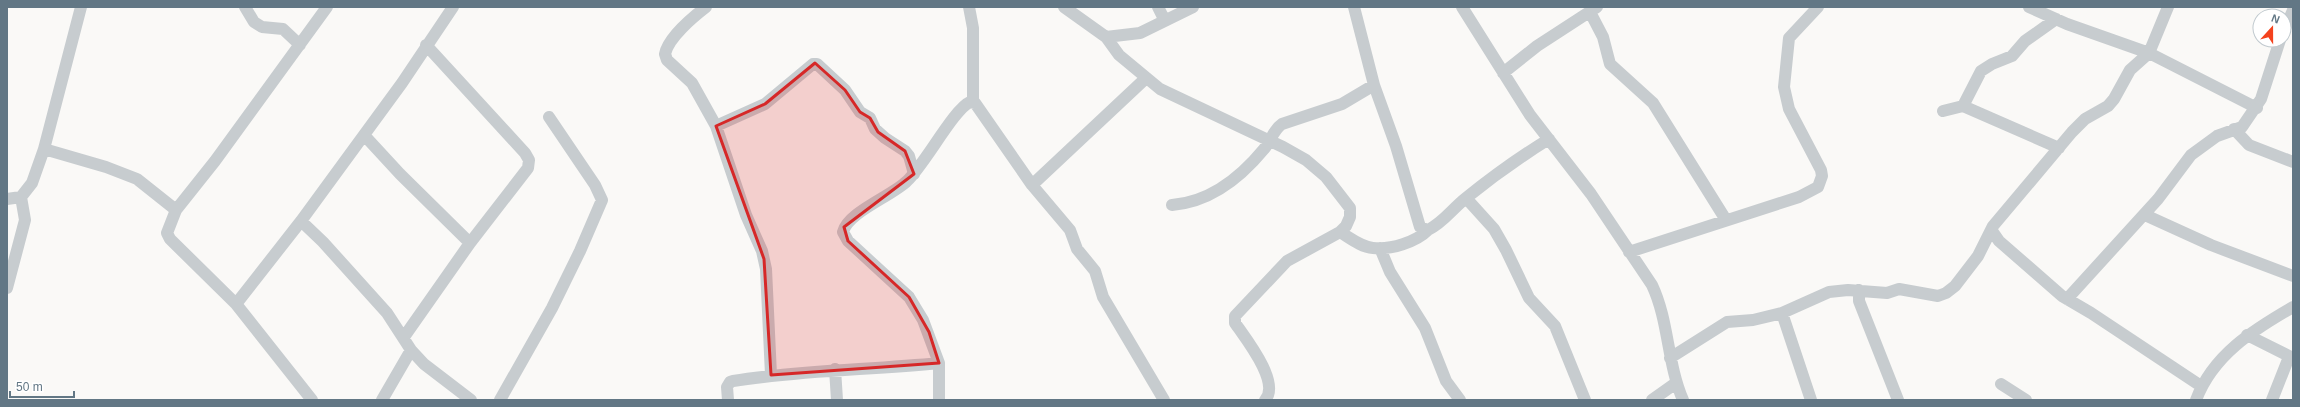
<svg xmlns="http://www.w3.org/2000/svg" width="2300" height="407" viewBox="0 0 2300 407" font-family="Helvetica,sans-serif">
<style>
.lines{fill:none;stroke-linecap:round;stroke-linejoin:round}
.minor{stroke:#c7cccf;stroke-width:12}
.marked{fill:#d62828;fill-opacity:0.2;stroke:#d62828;stroke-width:3;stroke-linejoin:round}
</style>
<rect width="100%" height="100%" fill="#faf9f7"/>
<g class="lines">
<path class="minor" d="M245,7L254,22L262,27L283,29L300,45
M706,7C693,17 668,38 665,54L667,60L692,83L716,126L746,215L762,251L766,269L771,375
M969,7L973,28V102
M1064,7L1106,37L1119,55L1160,89L1283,147L1306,160L1326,177L1350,208V217L1346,226L1340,232L1287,261L1235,316V323C1246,339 1281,383 1265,400
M1158,7L1165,21
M1354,7L1374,85L1396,146L1420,227L1428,230C1444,222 1452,209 1466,198C1492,177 1520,157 1549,139
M1462,7L1530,115L1591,194L1652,285C1669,321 1667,363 1683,400
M2029,7L2067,24L2149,53L2257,108
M1590,12L1603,37L1610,64L1653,103L1726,220
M2284,31L2293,10
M1106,37L1140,33L1193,7
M1503,73L1537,46L1597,7
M1963,106L1981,71L1992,64L2012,56L2025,41L2056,19
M1943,111L1963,106L2059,148
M716,126L765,104L813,64H817L845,90L860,112L870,118L875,129L885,138L905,151L909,156L914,174
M2234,129L2249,145L2293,162
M364,135L400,174L470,243
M44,149L106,167L137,179L176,210
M1032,185L1145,79
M1466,198L1494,229L1506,250L1529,298L1555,326L1585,400
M7,199L21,197L32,183L44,149L81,7
M1172,205C1210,202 1241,177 1264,149C1271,141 1273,130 1282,124L1342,104L1374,85
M2145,215L2211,245L2293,276
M301,221L323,242L387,313L411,350L424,364L471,400
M1992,231L1999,241L2062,296L2091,313L2201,386
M1340,232C1350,238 1361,247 1373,248C1391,250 1416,242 1428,230
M1380,248L1390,272L1425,328L1446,381L1460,400
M1629,252L1799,197L1818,187L1822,176L1821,170L1789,109L1784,87L1789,38L1818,7
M7,288L25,220L21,197
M1859,290V301L1898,400
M2067,299L2158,199L2191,155L2217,136L2242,127L2261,99L2280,40
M236,304L301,221L402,83L453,7
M1782,313L1811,400
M2247,335L2293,358
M404,337L470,243L528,168L529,160L525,153L426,45
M1670,358L1727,322L1753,320L1782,313L1829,292L1848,290L1887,293L1899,289L1938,296L1946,293L1955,286L1978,256L1993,226L2072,132L2085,119L2108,106L2114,99L2130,70L2149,53L2168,7
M835,369L837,400
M2001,384L2026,400
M312,400L236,304L170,239L167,233L176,210L215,161L327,7
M382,400L411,350
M500,400L552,308L580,251L602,200L595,185L549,117
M728,400L727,387L730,382L733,381C802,370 870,370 939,363
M939,400V363L923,320L909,297L848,241L843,232C848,212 892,196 907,181C925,164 954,109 970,102L975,103L1032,185L1070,230L1077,249L1095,271L1103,297L1164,400
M1652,400L1676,383
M2196,400C2213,355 2253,330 2293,307
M2272,400L2289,357"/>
</g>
<path class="marked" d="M815,63L845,90L860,112L870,118L878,132L905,151L914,174L844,227L848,241L909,297L929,332L939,363L771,375L764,259L716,126L765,104Z"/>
<rect width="2300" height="407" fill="none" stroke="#627785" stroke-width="16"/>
<g transform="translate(2272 28) rotate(21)"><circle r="19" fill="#ffffff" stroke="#c0c9ce"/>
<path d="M0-3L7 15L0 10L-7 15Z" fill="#f4421d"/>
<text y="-6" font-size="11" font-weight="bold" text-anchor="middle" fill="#627785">N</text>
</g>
<path d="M10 391v6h64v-6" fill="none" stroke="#627785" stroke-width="2"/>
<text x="16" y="391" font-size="12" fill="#627785" stroke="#ffffff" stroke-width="3" paint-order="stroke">50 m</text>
</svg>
